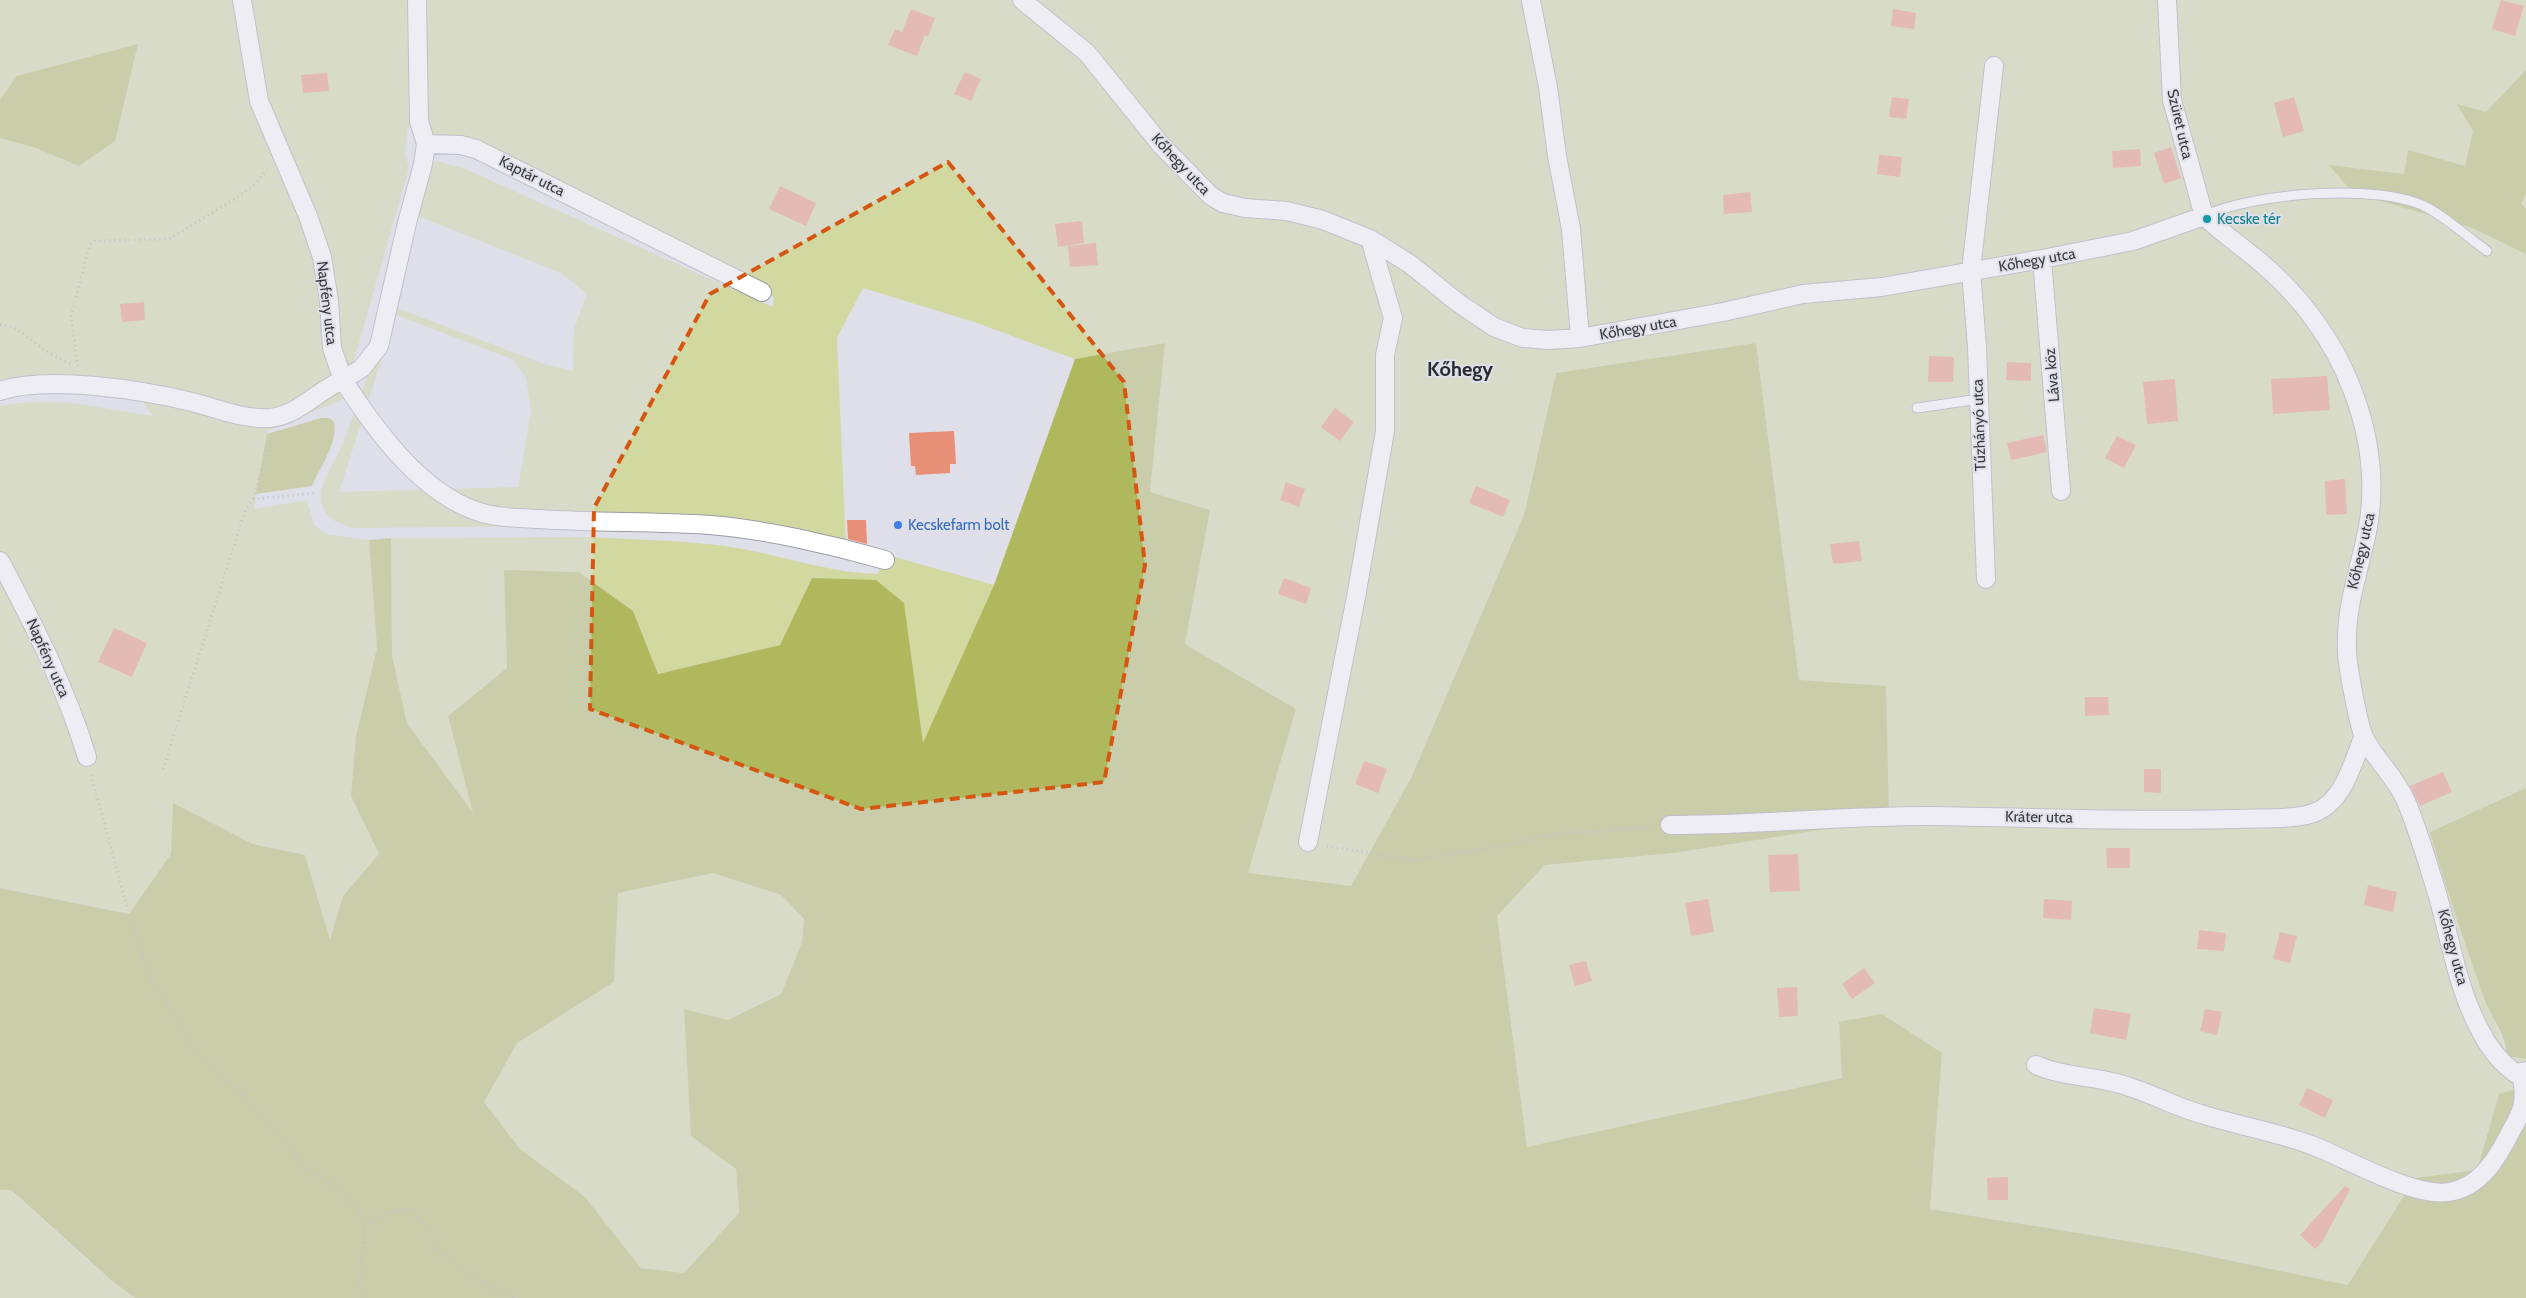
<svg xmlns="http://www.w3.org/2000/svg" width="2526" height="1298" viewBox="0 0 2526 1298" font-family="Cabin,sans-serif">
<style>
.green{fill:#d1d8a0;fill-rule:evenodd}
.forest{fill:#b0b85e;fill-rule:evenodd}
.building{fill:#e88f77}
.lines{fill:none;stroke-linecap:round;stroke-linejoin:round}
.lane-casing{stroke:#9c9ca5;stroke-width:11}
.street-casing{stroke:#9c9ca5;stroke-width:20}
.path{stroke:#a2a2aa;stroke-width:3;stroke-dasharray:1 4;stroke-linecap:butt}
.lane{stroke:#fff;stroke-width:9}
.street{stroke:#fff;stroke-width:18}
.marked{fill:none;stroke:#d65611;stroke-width:4;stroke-dasharray:10 6;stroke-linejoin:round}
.culture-dot{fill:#0f9aa8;stroke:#dfdfe9;stroke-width:2}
.shop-dot{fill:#3f7fe0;stroke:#dfdfe9;stroke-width:2}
.labels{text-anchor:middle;stroke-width:4;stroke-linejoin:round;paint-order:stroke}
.street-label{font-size:15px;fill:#39393d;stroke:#dfdfe9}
.culture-label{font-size:15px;fill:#0d838f;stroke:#dfdfe9;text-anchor:start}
.shop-label{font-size:15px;fill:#366cbe;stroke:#dfdfe9;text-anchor:start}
.district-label{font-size:20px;font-weight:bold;fill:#2b2b32;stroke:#dfdfe9}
</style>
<rect width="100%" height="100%" fill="#dfdfe9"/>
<path class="green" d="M0,0H2526V788L2430,832C2445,885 2463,936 2481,987C2489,1010 2501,1032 2506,1056L2526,1059V1086L2499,1094L2477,1170L2415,1178L2349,1285L2170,1248L1930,1209L1942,1053L1839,1022L1842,1078L1527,1148L1497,916L1545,865L1674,853L1799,680L1756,343L1556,373L1524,515L1411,778L1351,886L1247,874L1296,709L1185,644L1210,510L1150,492L1165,343L1075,359L974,322L863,288L837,338L846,551L719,535L578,526L352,528C335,522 321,517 321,496C321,479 337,459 343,443C361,398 376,352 389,305L544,364L573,371L574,329L587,294L561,273L413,214L424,166L436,161L463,168L773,307L774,297L408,127L405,153L409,168L343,399L268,431L254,509L307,500L314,525L326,534L369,540L377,648L356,736L351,796L379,854L343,896L330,941L305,855L253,844L173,803L171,854L129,914L0,888V406L26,402H67L153,416L139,397L73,388L0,395V138L33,147L79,166L115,141L17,76L0,100ZM396,315L514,360L526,378L531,412L518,487L339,492Z
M590,537C637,540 685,540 732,547C781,555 829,573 878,574L884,554L994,585L923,744L904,604L812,578L780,645L658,674L633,611L580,572L505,570L507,668L448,716L474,815L407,723L392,656L391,538Z
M713,873L781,895L804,919L802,942L781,994L728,1020L684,1009L691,1136L736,1169L739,1213L684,1273L641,1268L585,1197L520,1149L484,1102L516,1043L614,982L618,893Z
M0,1190H10L111,1281L135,1298H0Z"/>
<path class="forest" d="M138,44L115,141L79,166L33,147L0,138V100L17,76Z
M2526,70V194L2521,204L2526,208V254L2470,227L2353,193L2329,165L2404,174L2408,150L2465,166L2473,131L2457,104L2486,112Z
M1165,343L1150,492L1210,510L1185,644L1296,709L1248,873L1351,886L1411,778L1524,515L1556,373L1756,343L1799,680L1886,686L1889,819L1674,853L1545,865L1497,916L1527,1147L1842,1078L1839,1022L1882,1014L1942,1053L1930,1209L2170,1248L2348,1285L2415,1178L2477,1170L2499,1094L2526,1086V1298H135L112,1281L11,1190H0V888L129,914L171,854L173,803L253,844L305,855L330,940L343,896L379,854L351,796L356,736L377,648L369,540L391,538L392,656L407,723L473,813L448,716L507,668L504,570L579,572L633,611L658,674L780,645L812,578L876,580L904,603L923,743L994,585L1075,359ZM713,873L781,895L804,919L802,942L781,994L728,1020L684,1009L691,1136L736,1169L739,1213L684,1273L641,1268L585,1197L520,1149L484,1102L517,1043L614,982L618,893Z
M321,418H329L334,422C338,443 320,467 312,486L256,494L267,434Z
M2526,788V1059L2506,1056C2508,1039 2492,1018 2486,1003C2466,946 2446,890 2430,832Z"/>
<path class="building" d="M2501,0L2524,6L2515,36L2492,29Z
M911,9L935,18L928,37L925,35L917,56L888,45L895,29L902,32Z
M1893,9L1916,13L1914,29L1891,26Z
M965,72L981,79L971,101L954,94Z
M327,73L329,91L303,93L301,75Z
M1892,97L1909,99L1906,119L1889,117Z
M2294,97L2304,131L2283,137L2274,103Z
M2171,147L2181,178L2164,184L2154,153Z
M2140,149L2141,166L2113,168L2112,151Z
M1879,155L1902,157L1900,177L1877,174Z
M780,186L816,203L806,226L769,209Z
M1750,192L1752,212L1724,214L1723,195Z
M1082,221L1084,243L1058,247L1055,224Z
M1096,243L1098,265L1070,267L1068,246Z
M144,302L145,320L122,322L120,304Z
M1929,356L1954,357L1953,382H1928Z
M2007,362L2031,363V381L2006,380Z
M2327,376L2330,410L2273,414L2271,379Z
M2175,379L2178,421L2147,424L2143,382Z
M1335,408L1354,422L1340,441L1321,427Z
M954,431L956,464H950V473L916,475L915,466H911L909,433Z
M2043,435L2047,452L2011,460L2007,443Z
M2117,436L2136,445L2124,468L2105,458Z
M2345,479L2347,514L2326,515L2325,481Z
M1286,482L1305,489L1299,507L1280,500Z
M1476,486L1510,500L1503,517L1469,503Z
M847,520H866L867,544L848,539Z
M1859,541L1862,561L1833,564L1830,544Z
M1284,578L1311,588L1306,604L1278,594Z
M114,628L147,643L132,677L98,662Z
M2085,697H2108L2109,715L2085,716Z
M1364,761L1387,769L1378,793L1355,784Z
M2144,769H2161V793L2144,792Z
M2443,772L2452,792L2420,806L2410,786Z
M2106,848H2130V868H2107Z
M1798,854L1800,891L1770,892L1768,855Z
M2368,885L2397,892L2393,912L2364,905Z
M1708,899L1714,932L1691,936L1685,903Z
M2044,899L2072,901L2071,920L2043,918Z
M2199,930L2226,933L2224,951L2197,949Z
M2280,932L2297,936L2290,963L2273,959Z
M1586,961L1592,981L1575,986L1569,965Z
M1864,968L1875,983L1852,999L1842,984Z
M1797,987L1798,1016L1779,1017L1777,988Z
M2094,1008L2131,1014L2126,1040L2090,1033Z
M2205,1009L2222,1012L2217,1035L2200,1031Z
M2307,1088L2333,1100L2325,1118L2299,1105Z
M2008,1177V1200H1988L1987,1178Z
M2345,1186L2350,1189L2323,1241L2315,1249L2300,1235Z"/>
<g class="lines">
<defs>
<path id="lane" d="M2204,216C2253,193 2380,182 2428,208C2449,220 2468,237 2487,251
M1917,408L1979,399"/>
<path id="street" d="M417,0L419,121L426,144L423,164L407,223L379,346L362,368L343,380C374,428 419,491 476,511C496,518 519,518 540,519C596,523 653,521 710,525C763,529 833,545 885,560
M1022,0L1087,53L1162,146L1211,196L1223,203L1245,208L1287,211L1323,220L1370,239L1410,264L1457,302L1494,327L1523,338L1548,340L1580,338L1723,312L1803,294L1882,287L2042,259L2133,241L2204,216
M2167,0L2172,100L2204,216
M1531,1L1548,87L1557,156L1571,229L1580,338
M426,144L461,145L476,149L762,292
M2204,216C2222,233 2241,246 2260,262C2300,295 2334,341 2352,389C2369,433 2376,481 2368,527C2360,569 2345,606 2347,650C2347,664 2359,729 2365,739C2376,760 2395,777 2405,799C2416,824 2424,851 2432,877C2449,927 2454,981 2479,1028C2487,1045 2500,1062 2515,1073L2526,1071
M2042,259L2061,491
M0,391C47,375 143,390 192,402C216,408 244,420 270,418C297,416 318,390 343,380L332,348L329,301L322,257L308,216L259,101L242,0
M0,561C34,625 66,688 87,757
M1986,579L1977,347L1971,271L1994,66
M1670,825C1756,825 1841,816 1927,816C2030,817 2134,822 2237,819C2258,818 2298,820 2316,812C2344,800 2352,764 2363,738
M1308,842L1356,597L1385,431V355L1393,318L1370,239
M2036,1065C2063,1077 2088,1075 2116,1083C2146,1090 2172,1106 2201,1114C2239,1126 2277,1132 2314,1146C2347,1159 2415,1198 2449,1192C2481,1187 2498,1157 2511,1131C2516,1122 2522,1113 2523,1103C2525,1093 2523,1083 2521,1073"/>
</defs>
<use href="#lane" class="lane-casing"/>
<use href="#street" class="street-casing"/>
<path class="path" d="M0,325C19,325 30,341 45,350C53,355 62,360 71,364
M78,366L71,317L89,246L95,241L169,239L235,199L254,185L267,170
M253,499L270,438
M163,769L245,511L253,499L315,493
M91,775L124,896L151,980L198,1053L260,1113L306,1169L338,1188L360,1211L365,1234L359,1286L365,1298
M1327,846L1411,860L1486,849L1558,834L1652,827
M364,1227L389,1211L411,1210L429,1228L436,1249L476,1280L514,1298"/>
<use href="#lane" class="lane"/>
<use href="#street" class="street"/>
</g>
<path d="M0 0H2526V1298H0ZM948,162L1124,382L1145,565L1104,782L861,809L590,709L594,508L710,294Z" fill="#dfdfe9" fill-opacity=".55" fill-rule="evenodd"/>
<path class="marked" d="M948,162L1124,382L1145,565L1104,782L861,809L590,709L594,508L710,294Z"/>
<circle class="culture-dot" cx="2207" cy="219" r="5"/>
<circle class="shop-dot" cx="898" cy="525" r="5"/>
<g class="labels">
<g class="street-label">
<text transform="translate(2180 124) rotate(77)" y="5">Szüret utca</text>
<text transform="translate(1181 164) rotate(47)" y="5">Kőhegy utca</text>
<text transform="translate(532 176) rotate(27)" y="5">Kaptár utca</text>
<text transform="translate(2037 260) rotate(-10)" y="5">Kőhegy utca</text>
<text transform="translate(327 303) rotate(83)" y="5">Napfény utca</text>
<text transform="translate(1638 328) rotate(-10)" y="5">Kőhegy utca</text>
<text transform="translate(2052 375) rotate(-95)" y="5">Láva köz</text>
<text transform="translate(1979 425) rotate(-92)" y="5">Tűzhányó utca</text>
<text transform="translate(2361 551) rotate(-77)" y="5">Kőhegy utca</text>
<text transform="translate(48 658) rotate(66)" y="5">Napfény utca</text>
<text transform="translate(2039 817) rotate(1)" y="5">Kráter utca</text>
<text transform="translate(2453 947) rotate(75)" y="5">Kőhegy utca</text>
</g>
<g class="culture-label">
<text x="2217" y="224">Kecske tér</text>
</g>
<g class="shop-label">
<text x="908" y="530">Kecskefarm bolt</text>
</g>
<g class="district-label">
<text x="1460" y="376">Kőhegy</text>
</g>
</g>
</svg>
